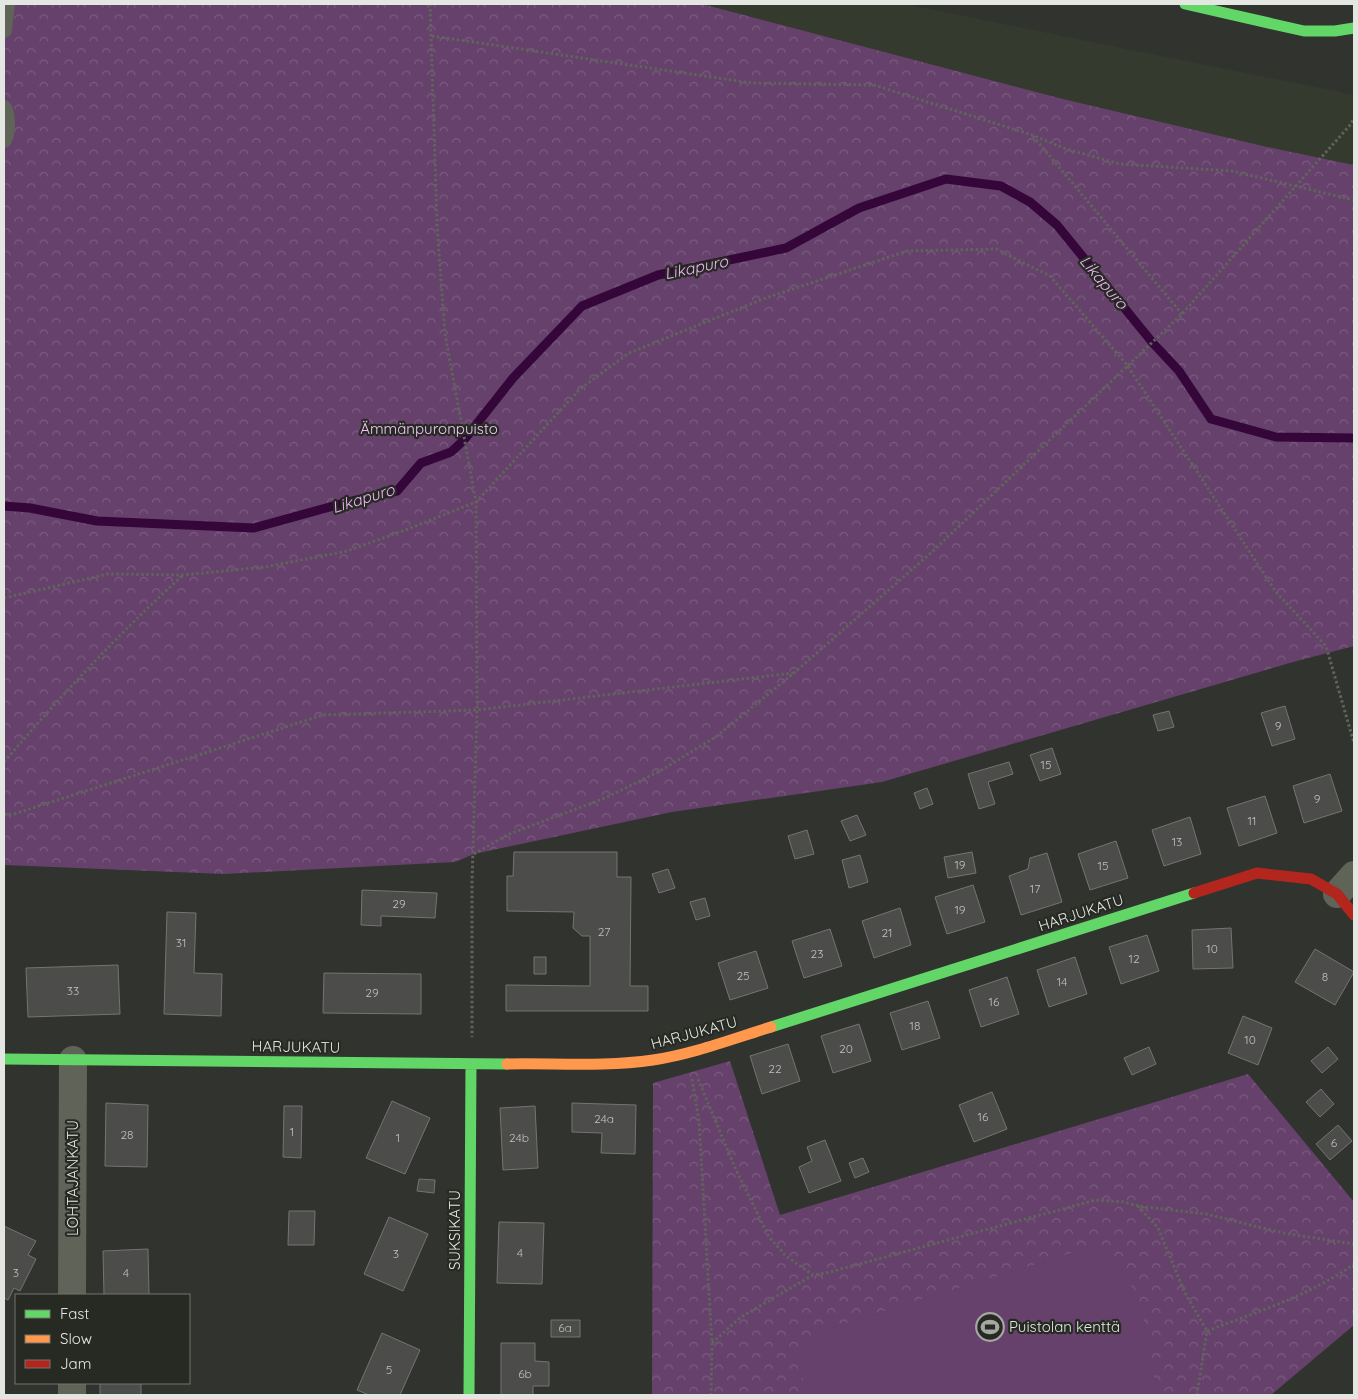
<svg xmlns="http://www.w3.org/2000/svg" width="1358" height="1399" viewBox="0 0 1358 1399" font-family="Quicksand,sans-serif">
<style>
.built{fill:#353a2e}
.park{fill:url(#park-crowns)}
.garden{fill:#65416b}
.lines{fill:none;stroke-linecap:round;stroke-linejoin:round}
.stream{stroke:#34063a;stroke-width:9}
.building{fill:#4c4d4a;stroke:#747572}
.path{stroke:#61635d;stroke-width:3;stroke-dasharray:2.5 2.5;stroke-linecap:butt}
.lane{stroke:#606358;stroke-width:16}
.street{stroke:#606358;stroke-width:28}
.fast{stroke:#63d668;stroke-width:11}
.slow{stroke:#ff974d;stroke-width:11}
.jam{stroke:#b3261e;stroke-width:11}
.labels{text-anchor:middle;stroke-width:4.5;stroke-linejoin:round;paint-order:stroke}
.number-label{font-size:12px;fill:#bec0bc}
.park-label{font-size:15px;fill:#f3c6f9;stroke:#272a23}
.street-label{font-size:15px;fill:#e4e6e2;stroke:#272a23}
.poi-label{font-size:15px;fill:#e4e6e2;stroke:#272a23;text-anchor:start}
.water-label{font-size:16px;font-style:italic;fill:#f1b5f9;stroke:#272a23}
</style>
<defs>
<pattern id="park-crowns" width="20" height="18" patternUnits="userSpaceOnUse" patternTransform="scale(1.25)"><rect width="20" height="18" fill="#65416b"/><path d="M2 6a3 3 0 1 1 6 0M12 15a3 3 0 1 1 6 0" fill="none" stroke="#7b5c80"/></pattern>
</defs>
<rect width="100%" height="100%" fill="#31332e"/>
<path class="built" d="M702,4H905L1354,95V165L1263,146L1063,99Z"/>
<path class="park" d="M4,4H702L1063,99L1263,146L1354,165V646L1293,662L882,782L672,812L474,854L455,862L224,874L4,865Z
M730,1061L780,1215L1248,1074L1354,1202V1325L1271,1395H652L653,1083Z"/>
<path class="garden" d="M1091,1247L1122,1262L1144,1321L1156,1387L1153,1395H805L800,1356L817,1332Z"/>
<g class="lines">
<path class="stream" d="M4,506L30,508L97,521L254,528L344,503L397,491L421,463L451,452L464,440L513,378L582,306L658,275L786,248L859,208L946,179L1001,186L1030,202L1057,225L1152,342L1179,371L1211,419L1276,437L1354,438"/>
</g>
<path class="building" d="M1285,706L1295,739L1272,746L1261,713Z
M1169,711L1174,727L1158,731L1153,715Z
M1052,748L1061,774L1040,781L1030,755Z
M1009,762L1013,774L988,782L995,804L979,809L968,774Z
M1330,774L1342,811L1304,823L1293,786Z
M927,788L933,804L920,809L914,793Z
M1265,796L1277,833L1239,846L1227,808Z
M857,815L866,835L850,841L841,821Z
M1190,817L1201,854L1164,866L1152,830Z
M807,830L814,854L795,859L788,836Z
M1116,841L1128,878L1090,890L1078,854Z
M514,852H617V877H631L630,986H648V1011H506V985L590,986V936H582L573,928L574,912L507,911V876H513Z
M972,852L976,873L948,878L944,857Z
M1047,853L1062,902L1021,915L1009,876L1028,869L1030,858Z
M860,855L868,882L849,888L842,860Z
M668,869L675,888L659,893L652,874Z
M973,885L985,922L947,934L935,897Z
M362,890L437,893L435,918L381,916V926L361,925Z
M705,898L710,916L696,920L690,902Z
M900,908L911,945L874,958L862,921Z
M167,912L196,913L194,973L222,974L221,1016L164,1014Z
M1231,928L1233,968L1193,969L1192,930Z
M830,929L842,966L804,978L792,941Z
M1147,935L1159,971L1121,984L1109,947Z
M1315,949L1354,972L1335,1005L1295,982Z
M756,951L768,988L730,1000L718,963Z
M534,957H546V974H534Z
M1075,957L1087,994L1049,1007L1037,970Z
M118,965L120,1014L28,1017L26,968Z
M324,973L421,974V1014L323,1013Z
M1007,977L1019,1014L981,1027L969,990Z
M928,1001L940,1038L902,1050L890,1013Z
M1243,1016L1272,1028L1258,1065L1228,1053Z
M859,1024L871,1061L833,1073L821,1036Z
M788,1044L800,1081L762,1094L750,1056Z
M1149,1047L1156,1064L1132,1075L1124,1058Z
M1328,1047L1338,1059L1322,1073L1311,1061Z
M1321,1089L1334,1104L1320,1117L1306,1102Z
M992,1092L1007,1129L974,1142L959,1105Z
M392,1101L430,1118L405,1174L366,1158Z
M106,1103L148,1105L147,1167L105,1166Z
M572,1103L636,1105L635,1154L601,1153L602,1133L572,1132Z
M284,1106H302L301,1158L283,1157Z
M535,1106L538,1168L503,1170L500,1108Z
M1338,1125L1352,1141L1330,1160L1316,1144Z
M825,1140L841,1181L809,1193L799,1167L812,1161L807,1147Z
M863,1158L869,1172L855,1178L849,1163Z
M419,1179L435,1180L434,1193L417,1191Z
M289,1211H315L314,1245H288Z
M389,1217L428,1234L403,1291L364,1274Z
M499,1222L544,1223L542,1284L497,1283Z
M4,1226L36,1241L28,1255L36,1259L20,1291L14,1288L8,1300L4,1298Z
M148,1249L149,1295H104L103,1251Z
M551,1320H580V1337H551Z
M382,1333L420,1350L400,1395H369L357,1390Z
M501,1343H535V1361L549,1362V1386H533V1395H501Z
M100,1383H141V1395H100Z"/>
<g class="lines">
<path class="path" d="M430,4L437,224L445,334L476,502L477,710L472,883V1037
M432,36L752,83L874,85L1032,135L1066,149L1120,164L1232,171L1354,200
M1033,136L1182,314
M4,598L108,574L183,575L265,567L347,551L408,529L476,502L580,389L629,353L763,299L907,251L996,249L1050,276L1127,365L1276,592L1326,646L1354,743
M4,762C60,697 118,634 182,576
M4,815L14,814L323,715L477,710L793,673
M474,854L507,835L605,798L660,771L717,736L794,673L932,552L1182,314L1351,124L1354,118
M692,1079L699,1120L712,1344L711,1395
M698,1079L736,1170L769,1237L786,1256L813,1275L826,1273L1096,1200L1124,1202L1138,1206L1206,1214L1283,1233L1354,1244
M1138,1206L1158,1228L1185,1293L1207,1331
M712,1343L741,1317L813,1275
M1197,1395L1207,1331C1257,1312 1311,1295 1354,1264"/>
<path class="lane" d="M4,30L7,4
M4,108C8,116 8,132 4,140"/>
<path class="street" d="M1337,894L1354,875
M72,1295L73,1060
M72,1395V1383"/>
<path class="fast" d="M1185,4L1304,31H1335L1354,28
M771,1027L1194,893
M4,1059L507,1064
M469,1395L471,1064"/>
<path class="slow" d="M507,1064C555,1063 605,1067 653,1060C693,1054 732,1039 771,1027"/>
<path class="jam" d="M1194,893L1257,873L1311,879L1337,894L1354,915"/>
</g>
<defs>
<symbol id="stadium-ring" viewBox="-11 -11 22 22"><circle r="9.5" fill="#272a23" stroke="#a5a7a3" stroke-width="1.5"/><path d="M0-5a6.5 5 0 1 0 0 10a6.5 5 0 1 0 0-10ZM-3.5-1.8h7v3.6h-7Z" fill="#a5a7a3"/></symbol>
</defs>
<g fill-rule="evenodd">
<use href="#stadium-ring" x="974" y="1311" width="32" height="32"/>
</g>
<g class="labels">
<g class="number-label">
<text x="1278" y="730">9</text>
<text x="1046" y="769">15</text>
<text x="1317" y="803">9</text>
<text x="1252" y="825">11</text>
<text x="1177" y="846">13</text>
<text x="960" y="869">19</text>
<text x="1103" y="870">15</text>
<text x="1035" y="893">17</text>
<text x="399" y="908">29</text>
<text x="960" y="914">19</text>
<text x="604" y="936">27</text>
<text x="887" y="937">21</text>
<text x="181" y="947">31</text>
<text x="1212" y="953">10</text>
<text x="817" y="958">23</text>
<text x="1134" y="963">12</text>
<text x="743" y="980">25</text>
<text x="1325" y="981">8</text>
<text x="1062" y="986">14</text>
<text x="73" y="995">33</text>
<text x="372" y="997">29</text>
<text x="994" y="1006">16</text>
<text x="915" y="1030">18</text>
<text x="1250" y="1044">10</text>
<text x="846" y="1053">20</text>
<text x="775" y="1073">22</text>
<text x="983" y="1121">16</text>
<text x="604" y="1123">24a</text>
<text x="292" y="1136">1</text>
<text x="127" y="1139">28</text>
<text x="398" y="1142">1</text>
<text x="519" y="1142">24b</text>
<text x="1334" y="1147">6</text>
<text x="520" y="1257">4</text>
<text x="396" y="1258">3</text>
<text x="16" y="1277">3</text>
<text x="126" y="1277">4</text>
<text x="565" y="1332">6a</text>
<text x="389" y="1374">5</text>
<text x="525" y="1378">6b</text>
</g>
<g class="park-label">
<text x="429" y="434">Ämmänpuronpuisto</text>
</g>
<g class="street-label">
<text transform="translate(1081 913) rotate(-18)" y="5">HARJUKATU</text>
<text transform="translate(694 1033) rotate(-15)" y="5">HARJUKATU</text>
<text transform="translate(296 1047) rotate(1)" y="5">HARJUKATU</text>
<text transform="translate(73 1178) rotate(-90)" y="5">LOHTAJANKATU</text>
<text transform="translate(455 1230) rotate(-90)" y="5">SUKSIKATU</text>
</g>
<g class="poi-label">
<text x="1009" y="1332">Puistolan kenttä</text>
</g>
<g class="water-label">
<text transform="translate(696 267) rotate(-12)" y="6">Likapuro</text>
<text transform="translate(1104 282) rotate(50)" y="6">Likapuro</text>
<text transform="translate(363 498) rotate(-17)" y="6">Likapuro</text>
</g>
</g>
<rect width="1358" height="1399" fill="none" stroke="#e4e6e2" stroke-width="10"/>
<rect x="15" y="1294" width="175" height="90" fill="#272a23" stroke="#73756f"/>
<rect x="25" y="1310" width="25" height="8" fill="#63d668" stroke="#73756f"/>
<text x="60" y="1319" font-size="15" fill="#e4e6e2">Fast</text>
<rect x="25" y="1335" width="25" height="8" fill="#ff974d" stroke="#73756f"/>
<text x="60" y="1344" font-size="15" fill="#e4e6e2">Slow</text>
<rect x="25" y="1360" width="25" height="8" fill="#b3261e" stroke="#73756f"/>
<text x="60" y="1369" font-size="15" fill="#e4e6e2">Jam</text>
</svg>
